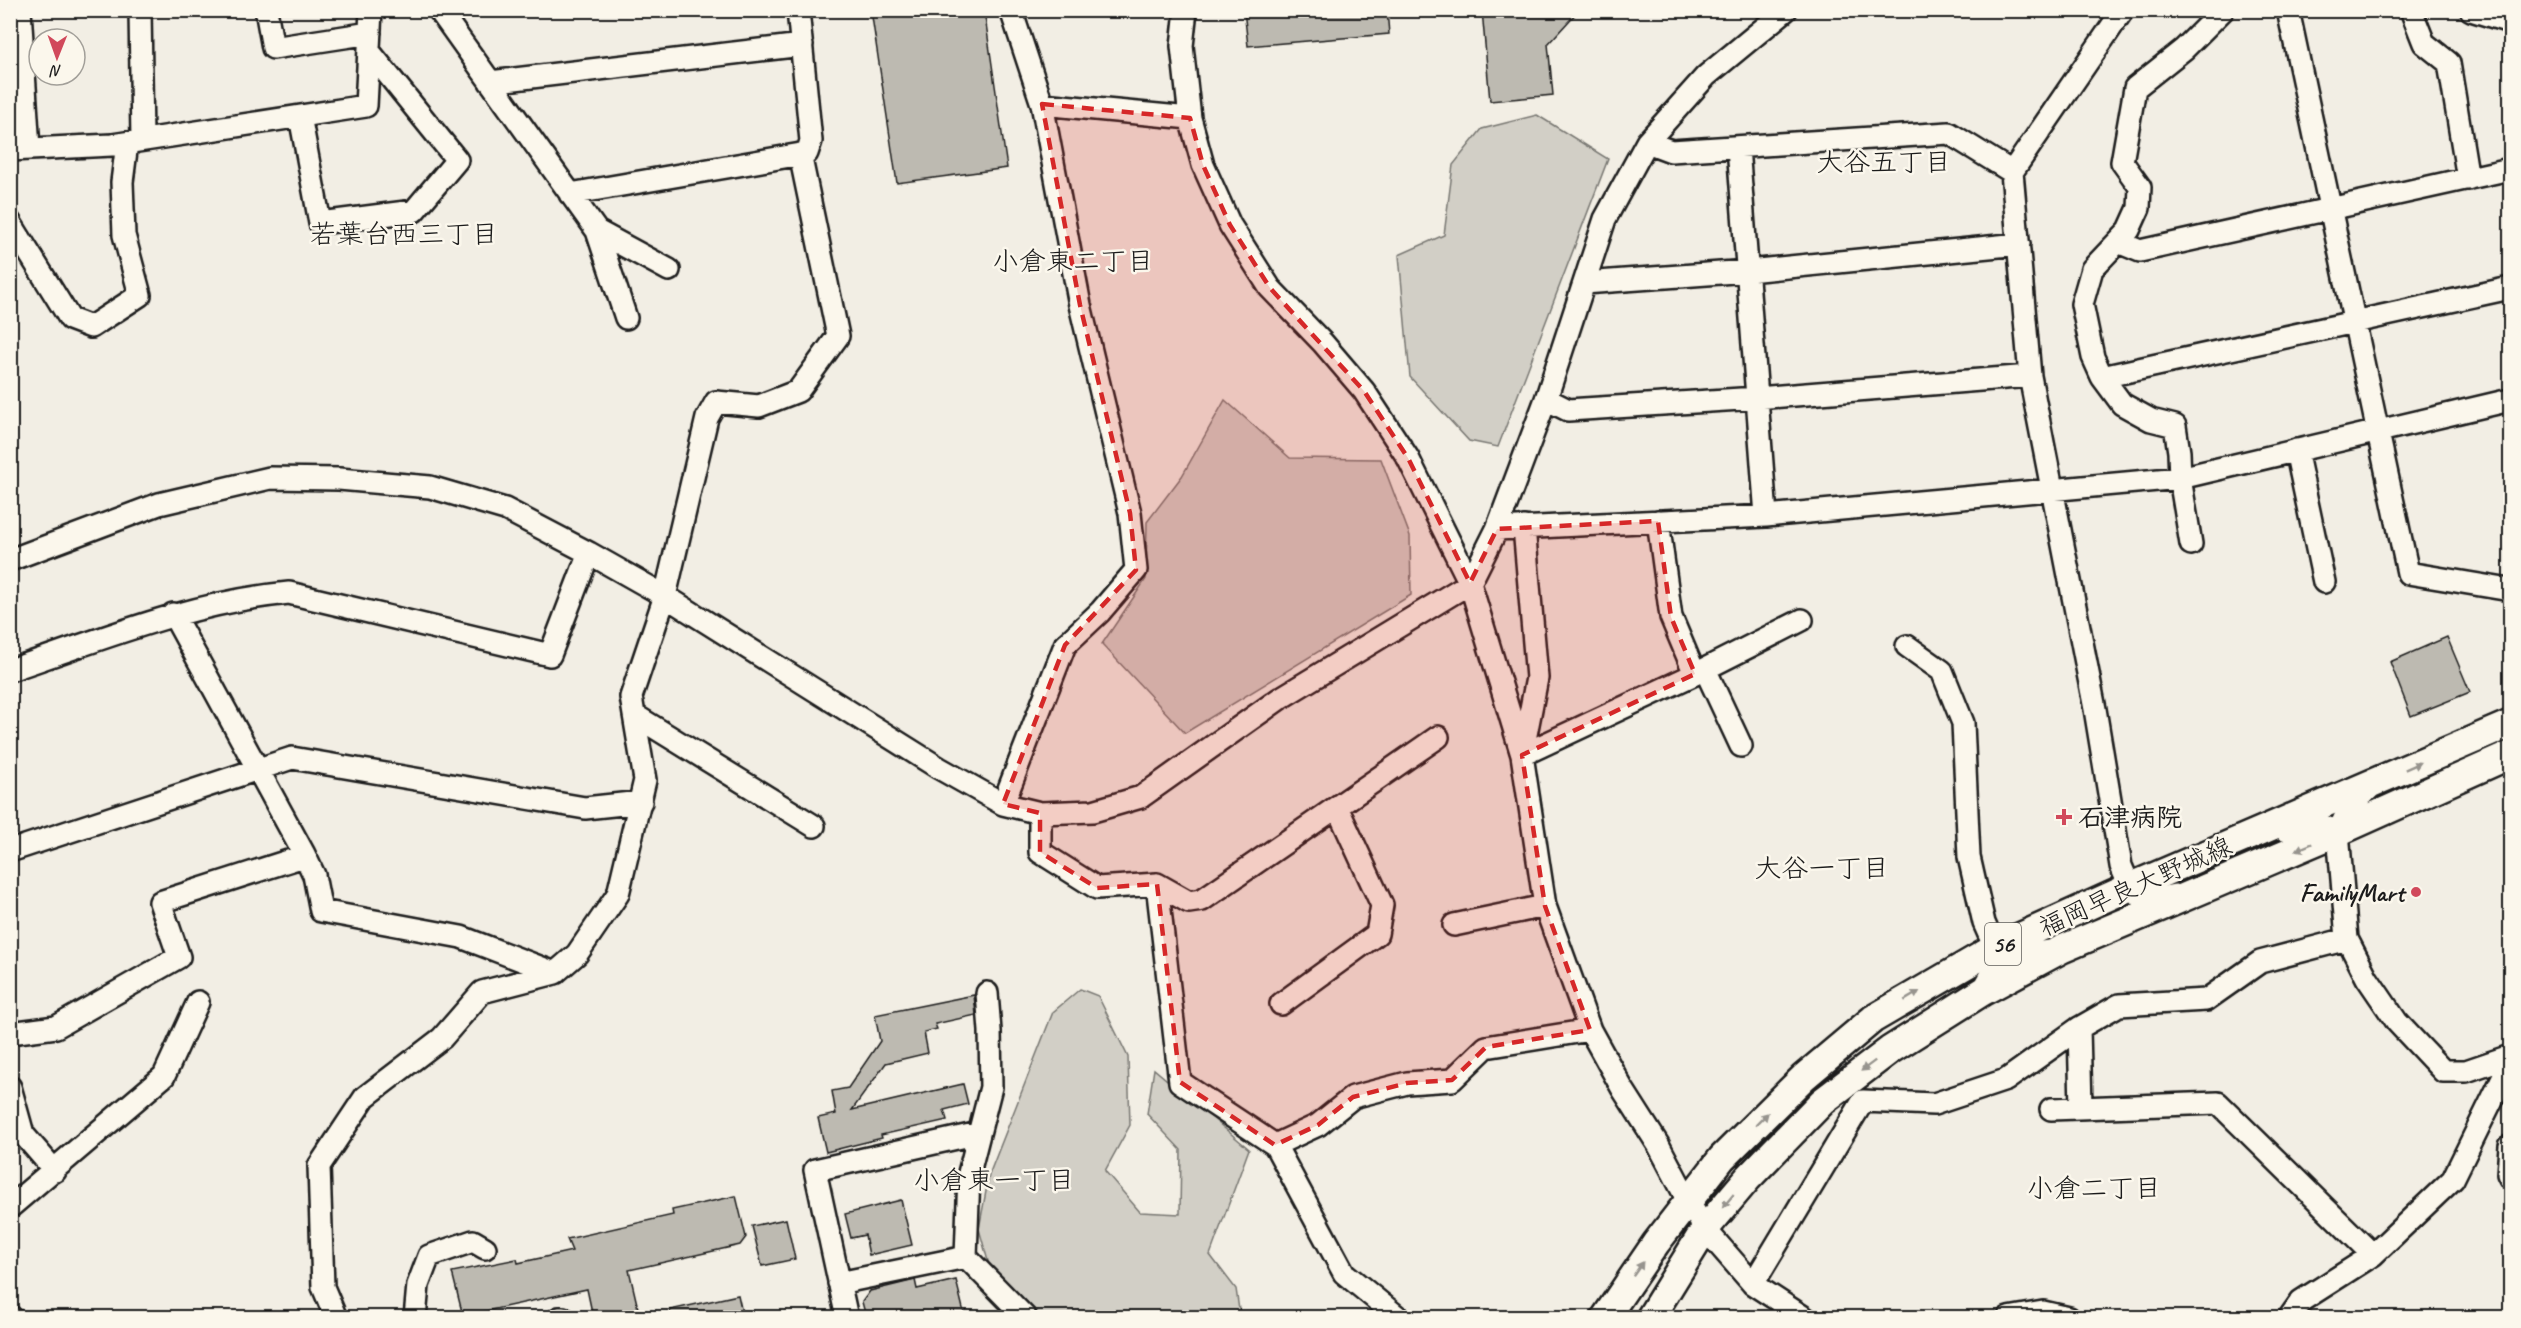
<svg xmlns="http://www.w3.org/2000/svg" width="2521" height="1328" viewBox="0 0 2521 1328" font-family="Caveat,'Klee One',sans-serif">
<style>
.green{fill:#d2cfc6;stroke:#777671;stroke-width:1.5}
.building{fill:#bdbab1;stroke:#1c1c1c;stroke-width:1.5}
.lines{fill:none;stroke-linecap:round;stroke-linejoin:round}
.minor-casing{stroke:#1c1c1c;stroke-width:26}
.major-casing{stroke:#1c1c1c;stroke-width:32}
.minor{stroke:#fbf7ec;stroke-width:21}
.major{stroke:#fbf7ec;stroke-width:27}
.oneway{fill:#97948e}
.marked{fill:#d62828;fill-opacity:0.2;stroke:#d62828;stroke-width:4.5;stroke-dasharray:12 8;stroke-linejoin:round}
.poi-dot{fill:#d1495b;stroke:#fbf7ec;stroke-width:2}
.labels{text-anchor:middle;stroke-width:5;stroke-linejoin:round;paint-order:stroke}
.shield{fill:#fbf7ec;stroke:#5f5e5a;stroke-width:1.5}
.shield-label{font-size:24px;font-weight:bold;fill:#1c1c1c}
.poi-label{font-size:26px;font-weight:bold;fill:#1c1c1c;stroke:#fbf7ec;text-anchor:start}
.street-label{font-size:26px;fill:#1c1c1c;stroke:#fbf7ec}
.neighbourhood-label{font-size:27px;fill:#1c1c1c;stroke:#fbf7ec}
</style>
<rect width="100%" height="100%" fill="#f2eee4"/>
<filter id="ink" filterUnits="userSpaceOnUse"><feTurbulence type="fractalNoise" baseFrequency=".0167" numOctaves="2"/><feDisplacementMap in="SourceGraphic" scale="12" xChannelSelector="R" yChannelSelector="G"/><feConvolveMatrix kernelMatrix="1 2 1 2 8 2 1 2 1" color-interpolation-filters="sRGB"/></filter>
<g filter="url(#ink)">
<path class="green" d="M1537,115L1608,159L1498,447L1469,441L1410,377L1399,255L1444,235L1453,165L1482,129Z
M1225,400L1290,458L1381,459L1410,536L1411,595L1185,733L1102,644L1146,579L1147,522L1182,476Z
M1080,989L1098,996L1128,1057L1130,1125L1105,1171L1140,1212L1180,1214L1181,1150L1147,1114L1154,1069L1249,1149L1210,1255L1236,1289L1240,1317H1039L993,1279L979,1229L989,1175L1053,1012Z"/>
<path class="building" d="M871,10H984L1007,168L897,183Z
M1244,10H1387L1389,34L1248,46Z
M1482,10H1579L1548,44L1553,95L1490,101Z
M2447,637L2470,692L2411,716L2390,662Z
M974,995L976,1015L935,1024L937,1029L924,1032L928,1053L886,1063L852,1110L963,1084L968,1104L944,1110L947,1120L881,1135L882,1138L826,1152L818,1118L836,1114L832,1091L848,1088L880,1041L875,1015Z
M736,1196L746,1237L740,1245L629,1270L640,1317H593L587,1289L463,1316L452,1272L517,1259L518,1263L572,1251L567,1239L673,1215L672,1210Z
M901,1200L912,1245L869,1255L865,1235L851,1238L845,1214Z
M786,1219L795,1259L762,1266L752,1226Z
M915,1280L917,1289L956,1280L965,1317H866L862,1302L870,1291Z
M738,1295L743,1317H671L670,1310Z"/>
<g class="lines">
<defs>
<path id="minor" d="M20,10L29,149
M140,10L142,140
M266,10L273,48L370,33
M439,10L597,231L669,270
M1186,10L1182,46L1190,118L1203,165L1230,225L1270,288L1323,343L1364,391L1408,458L1470,583L1522,755L1545,906L1590,1030L1622,1088L1659,1146L1688,1201L1705,1229L1753,1284L1805,1318
M2123,10L2012,172L2030,376L2095,709L2121,866C2134,898 2140,902 2175,895
M2223,10L2184,49L2135,88L2122,162L2140,187L2139,208L2129,230L2092,269L2082,304L2093,357L2102,377L2510,288
M2288,10L2408,573L2510,590
M2411,10L2424,43L2449,63L2468,179
M2471,10L2510,22
M490,82L802,45
M1042,104L1190,118
M300,116L320,223L414,211L457,160L369,51
M1647,142L1671,151L1949,133L2012,172
M1738,147L1766,516
M10,150L112,145L366,106L371,10
M570,194L807,153L811,141L798,10
M10,222L70,319L91,327L140,295L124,235L122,182L127,143
M597,231L626,318
M2118,242L2140,251L2510,169
M1584,283L1748,271L2019,244
M2102,377L2122,404L2151,420L2175,426L2179,452L2180,478L2191,544
M1546,399L1568,410L1757,398L2030,376
M2296,450L2324,582
M1524,527L1537,678L1522,755L1695,674L1671,617L1658,521
M1497,529L1766,516L2180,478L2510,400
M10,560L159,504L270,478L339,479L430,487L505,509L589,553L665,596L939,768L1003,804L1040,813L1093,811L1141,797L1279,699L1470,583L1497,529L1546,399L1605,219L1647,142L1706,76L1786,10
M173,614L304,854L314,875L321,911L461,937L555,973
M1907,646L1942,671L1963,723L1969,857L1984,923L1995,948V968L1982,992
M1705,669L1741,746
M10,670C102,639 192,602 289,593L550,655L589,553
M1695,674L1802,620
M636,716L814,826
M2369,789L2349,808L2338,832L2347,939L2367,978L2397,1022L2443,1071H2466L2510,1056
M1003,804L1065,645L1100,612L1136,570L1130,513L1080,305L1042,104L1011,10
M1040,813V852L1097,888L1157,884L1180,1082L1275,1145L1344,1273L1399,1318
M2285,830L2316,823L2338,832
M10,851L292,758L585,808L641,802
M1157,884L1189,902L1202,900L1438,737
M1454,925L1545,906
M1995,948L2012,957L2049,951
M987,993L990,1031L991,1087L969,1173L966,1257L1026,1318
M1281,1004L1377,934L1382,905L1337,807
M2079,1028L2081,1108
M10,1033L56,1027L179,957L160,902L304,856
M10,1087L23,1134L55,1171
M2051,1109L2218,1103L2373,1255
M1275,1145L1318,1125L1353,1097L1407,1083L1452,1080L1486,1047L1590,1030
M2510,1146L2508,1174L2510,1178
M10,1207L164,1076L198,1002
M839,1283L966,1257
M1753,1284L1863,1101L1934,1104L2006,1080L2079,1028L2119,1005L2206,1000L2260,962L2347,939
M10,1316L12,1318
M336,1318L323,1287L319,1166L365,1097L442,1038L482,992L555,973L577,954L618,894L645,780L631,697L665,596L707,418L716,402L759,406L798,391L838,336L800,154
M415,1318L418,1285L429,1256L473,1241L485,1248
M559,1318H563
M847,1318L815,1170L979,1133
M2008,1318L2043,1312L2069,1318
M2289,1318L2301,1301L2373,1255L2453,1179L2510,1063"/>
<path id="major" d="M1605,1318L1656,1243L1722,1158L1804,1077L1873,1019L1995,948L2130,887L2510,724
M1650,1318L1705,1229L1748,1178L1823,1101L1890,1050L1982,992L2062,949L2338,832L2510,755"/>
</defs>
<use href="#minor" class="minor-casing"/>
<use href="#major" class="major-casing"/>
<use href="#minor" class="minor"/>
<use href="#major" class="major"/>
</g>
<defs><path id="oneway-solid" d="M-6-.8H1V-3.2L6.5 0L1 3.2V.8H-6Z" transform="scale(1.5)"/></defs>
<g class="oneway">
<use href="#oneway-solid" transform="translate(2413 766) rotate(-24)"/>
<use href="#oneway-solid" transform="translate(2304 847) rotate(157)"/>
<use href="#oneway-solid" transform="translate(1912 996) rotate(-31)"/>
<use href="#oneway-solid" transform="translate(1868 1066) rotate(143)"/>
<use href="#oneway-solid" transform="translate(1762 1119) rotate(-45)"/>
<use href="#oneway-solid" transform="translate(1728 1201) rotate(130)"/>
<use href="#oneway-solid" transform="translate(1638 1269) rotate(-55)"/>
</g>
</g>
<path class="marked" d="M1042,104L1190,118L1203,165L1230,225L1270,288L1364,391L1408,458L1470,583L1497,529L1658,521L1671,617L1695,674L1522,755L1545,906L1590,1030L1486,1047L1452,1080L1407,1083L1353,1097L1318,1125L1275,1145L1180,1082L1157,884L1097,888L1040,852V813L1003,804L1065,645L1136,570L1130,513L1080,305Z"/>
<g class="poi-dot">
<path d="M2061 808h6v6h6v6h-6v6h-6v-6h-6v-6h6z"/>
<circle cx="2416" cy="892" r="6"/>
</g>
<g class="labels">
<rect class="shield" x="1985" y="923" width="36" height="42" rx="4.5"/>
<g class="shield-label">
<text x="2003" y="952">56</text>
</g>
<g class="poi-label">
<text x="2078" y="826">石津病院</text>
<text x="2404" y="901" text-anchor="end">FamilyMart</text>
</g>
<g class="street-label">
<text transform="translate(2135 886) rotate(-24)" y="9">福岡早良大野城線</text>
</g>
<g class="neighbourhood-label">
<text x="1884" y="171">大谷五丁目</text>
<text x="404" y="243">若葉台西三丁目</text>
<text x="1073" y="270">小倉東二丁目</text>
<text x="1822" y="877">大谷一丁目</text>
<text x="994" y="1189">小倉東一丁目</text>
<text x="2094" y="1197">小倉二丁目</text>
</g>
</g>
<rect width="2521" height="1328" fill="none" stroke="#fbf7ec" stroke-width="36"/>
<rect x="18" y="18" width="2485" height="1292" fill="none" stroke="#1c1c1c" stroke-width="2" filter="url(#ink)"/>
<g transform="translate(57 57) rotate(181)"><circle r="28" fill="#fbf7ec" stroke="#a29f99" stroke-width="1.5"/>
<path d="M0-4.5L10 22L0 15L-10 22Z" fill="#d1495b"/>
<text y="-9" font-size="16" font-weight="bold" text-anchor="middle" fill="#1c1c1c">N</text>
</g>
</svg>
